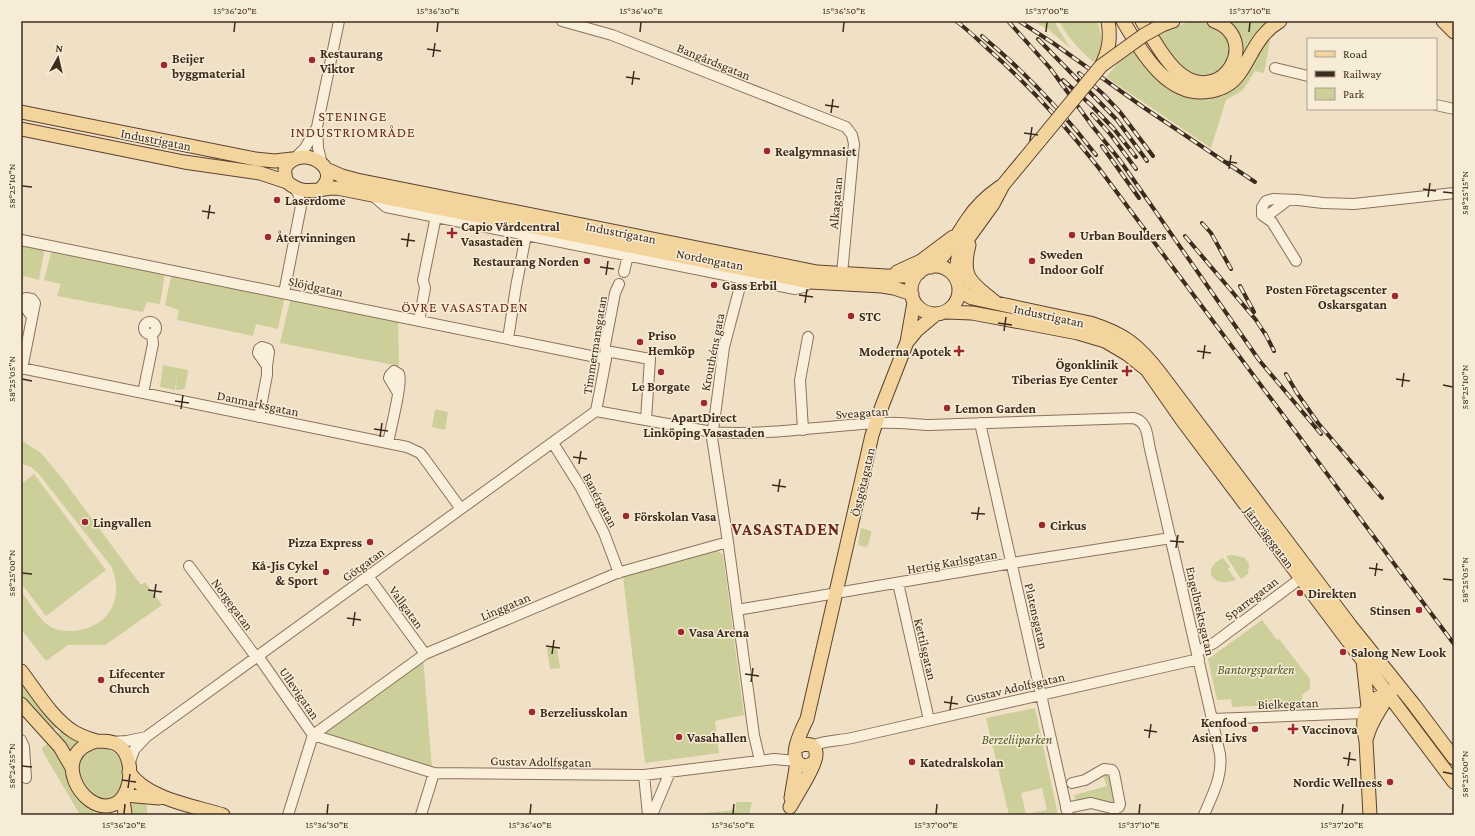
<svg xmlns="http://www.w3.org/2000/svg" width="1475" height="836" viewBox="0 0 1475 836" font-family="'Crimson Pro',serif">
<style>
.green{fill:#cccf99;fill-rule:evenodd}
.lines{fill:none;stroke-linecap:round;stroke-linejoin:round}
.minor-casing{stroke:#8d725b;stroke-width:12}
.major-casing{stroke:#5b412f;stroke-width:15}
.minor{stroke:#faefda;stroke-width:10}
.major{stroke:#f4d49d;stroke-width:13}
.rail-casing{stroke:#3c2c1f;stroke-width:4}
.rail{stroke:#f7ecd6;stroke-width:2.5;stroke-dasharray:8;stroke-linecap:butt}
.major-bridge-casing{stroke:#5b412f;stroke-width:15;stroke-linecap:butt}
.major-bridge{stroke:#f4d49d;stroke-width:13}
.ticks{fill:none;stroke:#3c2c1f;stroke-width:1.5}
.poi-dot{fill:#9f282f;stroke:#f7ecd6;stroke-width:1.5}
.labels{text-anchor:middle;stroke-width:3;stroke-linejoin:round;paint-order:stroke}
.poi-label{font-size:13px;font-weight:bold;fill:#3c2c1f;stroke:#f7ecd6;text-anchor:start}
.street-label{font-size:13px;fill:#3c2c1f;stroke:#f7ecd6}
.park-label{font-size:13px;font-style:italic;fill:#4f5a25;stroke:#f7ecd6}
.neighbourhood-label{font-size:14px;letter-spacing:1px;fill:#6b281c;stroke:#f7ecd6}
.district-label{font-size:17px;font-weight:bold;letter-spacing:1px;fill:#6b281c;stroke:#f7ecd6}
.neatline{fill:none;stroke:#3c2c1f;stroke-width:1.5}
.ticks-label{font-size:10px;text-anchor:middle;fill:#3c2c1f}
</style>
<rect width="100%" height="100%" fill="#f0e1c6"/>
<path class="green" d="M1032,21H1054L1070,48L1048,29Z
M1059,21H1097C1103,35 1103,50 1093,62C1079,49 1068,38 1059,21Z
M1224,21H1272L1242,61L1239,59Z
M1189,22L1209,23L1221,29L1231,46L1227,66L1208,78L1185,72L1155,36L1165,30Z
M1272,30L1264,73L1255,71L1243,90L1226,100L1211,148L1106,77L1125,55L1133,49L1145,64L1208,97Z
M21,242L45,247L39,280L24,276L21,287Z
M52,249L165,273L160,304L147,302L143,312L57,296L61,284L44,280Z
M172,272L285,295L278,329L256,324L253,336L177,320L179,310L165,305Z
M291,297L398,320L399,366L280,343Z
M163,365L188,370L185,389L176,390L177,376L175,390L160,387Z
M435,409L448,412L445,430L432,427Z
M21,440L41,453L61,477L141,585L145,582L162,605L105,645H68L46,661L21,629V591C30,603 38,619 51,627C57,631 67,631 74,631C110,627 125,597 111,566L38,473L30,466L21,464Z
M34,474L106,570L46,616L21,583V484Z
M861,528L871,531V535L868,545L866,547L858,545Z
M717,550L723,555L744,715L715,721L719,753L645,763L623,576Z
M1233,555L1245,558L1249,564L1248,574L1241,579L1226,556Z
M1223,558L1230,567L1228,569L1236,580C1227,583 1217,584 1211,575C1210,566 1216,561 1223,558Z
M1262,620L1277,640L1279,639L1310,679V689L1302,695L1303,704L1232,707L1231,699L1217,700L1208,659Z
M557,647L560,668L550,669L547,648Z
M423,658L432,768L321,732Z
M21,682L58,726L52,731L21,697Z
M1035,708L1058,815H1009L986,718ZM1042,788L1047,810L1026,814L1021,793Z
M63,729L81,741L71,753L56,736Z
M50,742L55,747L82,801L97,815H80L43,752L42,748Z
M97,748C128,747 131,784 111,799H98C94,795 88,791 84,786C74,770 78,752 97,748Z
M1109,773L1115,804L1076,802L1074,795L1107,786L1103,776L1104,774Z
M147,800V815H129C131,802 134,801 147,800Z
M736,802H752L749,815H706V813L736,810Z"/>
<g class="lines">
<defs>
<path id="minor" d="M562,21L612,35L846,127L852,135L854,144L842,274
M1275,68L1308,76
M1436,105L1454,109
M295,158L305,148L316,129
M322,164L318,148L317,127L339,21
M372,195L386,207L795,289L804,287L810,282
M1262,215V207L1266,201L1273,199L1298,200L1323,203L1354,204L1454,193
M1262,215L1272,222L1296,261
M1262,215L1271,213L1288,200
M21,240L606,359
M624,272L628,255
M742,279L724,347L712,438L728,542L754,735L760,761
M284,293L301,206L298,193L293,186
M419,321L425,288L423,280L436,216
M144 328a6 6 0 1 1 12 0a6 6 0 1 1-12 0Z
M508,339L516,287L526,235
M606,351L650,359L646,420
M21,368L407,447L420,453L424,458L461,509
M22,369L35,303L32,299L26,298L23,300V304L32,317
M143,393L153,344L152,334
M596,411L712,432C767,436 822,426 877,423C894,422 912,424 929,425L1133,418C1148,421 1147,436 1150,449L1220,754C1223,777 1212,795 1204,815
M596,411L606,359L605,345L615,293L619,284
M259,417L267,375V366L269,352L268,349L262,347L259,349L258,353L267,366
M980,423L1068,815
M803,430L800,380L808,337
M388,443C390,431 403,382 399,374L394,371L390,375L389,378L398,393
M553,443L581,488L604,533L619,573
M189,566L256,657
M368,576L425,654
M898,583L929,720
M737,610L1012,563L1171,538
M1197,652L1214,643L1301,578
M258,656L313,735L288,815
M1212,719L1364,713
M313,735L434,773L644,775L774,759L796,761
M313,735L425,654L617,573L728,542
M21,740L24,747L26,778
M110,742L127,741L146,737
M812,746C825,740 838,741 852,738L1199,659
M130,762L134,750L146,737L596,411
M644,775L648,815
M1066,808L1091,803L1111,808H1117L1119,807L1120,804L1114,773L1112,770L1104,769L1085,780L1072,783
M421,815L434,773
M652,815L670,772"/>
<path id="major" d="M1123,21C1141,51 1168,100 1211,91C1222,89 1232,84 1239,74C1253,54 1257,35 1280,21
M1142,21C1152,37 1167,65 1182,75C1224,105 1261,38 1214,21
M1443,21L1454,32
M1162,25L1173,21
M1101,66C1109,51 1111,38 1108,21
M21,112L255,159L275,161L292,159
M21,129L184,162L260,173L287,182
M326,169L342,176L357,180L817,272L886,276H905L919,273
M319,190C344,171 308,146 290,162C283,167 284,174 287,182C305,197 317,188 337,188L810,282L882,286L894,288L912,294
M969,245C960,280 973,283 996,303
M911 290a24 24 0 1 1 48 0a24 24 0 1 1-48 0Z
M931,267C948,255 955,237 967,220C976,206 987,196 1000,187
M897,272L921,261L953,237
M955,277L958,258L967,240L993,204L1003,185L1041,139
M959,286L965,294L972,298L1090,323C1124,334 1138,344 1160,373L1350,625L1415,706L1454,758
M946,312L972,313L1026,323L1078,333L1105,341L1127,354L1147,370L1182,420L1454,782
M908,341L917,330L935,315
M1363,661L1368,707
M21,671C37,692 52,718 74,732C81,736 89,739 97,741
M21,704L60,747L71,766
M1367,737C1371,720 1382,709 1388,694
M97,741C104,741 112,741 118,745C136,757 133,799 112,805C82,814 48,753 97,741Z
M814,762C810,765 806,767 802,765C786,760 802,729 807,719L872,435L882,406L907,342L914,302
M129,772C146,799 195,806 223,815
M125,795L159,798
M123,798L125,815
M791,798L797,762
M790,807C796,796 818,763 816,753C816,750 814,747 811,745L803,744L796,748
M1370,815L1366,741C1362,725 1361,708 1377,698C1383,694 1388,694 1394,689"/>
</defs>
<use href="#minor" class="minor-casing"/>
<use href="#major" class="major-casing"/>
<use href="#minor" class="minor"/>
<use href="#major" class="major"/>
<defs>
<path id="rail" d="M956,21C967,29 977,39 988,49C1029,85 1064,124 1098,167L1454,644
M1008,21L1050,68L1093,127L1119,159L1259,360L1321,434
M1019,21L1053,43L1143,107L1255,182
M982,36C1024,71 1062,111 1096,155
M1038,39L1117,120L1147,161
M1079,73L1102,93L1120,112L1153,156
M1063,80L1091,105L1114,129L1136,157
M1092,114L1111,135L1136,169
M1102,146L1139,198
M1202,223L1211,233L1231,269
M1185,236L1256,320L1267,337
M1240,286L1254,312
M1265,333L1274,351
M1286,374L1297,393L1318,423L1382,498"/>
</defs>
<use href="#rail" class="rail-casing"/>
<use href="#rail" class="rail"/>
<defs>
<path id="major-bridge" d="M1041,139L1101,66L1144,35L1162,25"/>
</defs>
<use href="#major-bridge" class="major-bridge-casing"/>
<use href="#major-bridge" class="major-bridge"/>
</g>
<path class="ticks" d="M234,32L235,22M437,32L438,22M640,32L641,22M843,32L844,22M1046,32L1047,22M1249,32L1250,22M427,49L441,51M433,57L435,43M626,77L640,79M632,85L634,71M825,105L839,107M831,113L833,99M1024,133L1038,135M1030,141L1032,127M1223,161L1237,163M1229,169L1231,155M22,186L32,187M1423,189L1436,191M1443,192L1453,193M1428,197L1430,183M202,211L215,213M208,219L210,205M401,239L415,241M407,247L409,233M600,267L614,269M606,275L608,261M799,295L813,297M805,303L807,289M998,323L1012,325M1004,331L1006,317M1197,351L1211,353M1203,359L1205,345M22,379L32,381M1396,379L1410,381M1443,385L1453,387M1402,387L1404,373M175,401L189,403M181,409L183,395M374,429L388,431M380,437L382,423M573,457L587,459M579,464L581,451M772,485L786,487M778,492L780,479M971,513L985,514M977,520L979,507M1170,541L1184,542M1176,548L1178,535M1369,568L1383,570M22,573L32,574M1375,576L1377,563M1443,579L1453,580M148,590L162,592M154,598L156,584M347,618L361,620M353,626L355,612M546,646L560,648M552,654L554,640M745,674L759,676M751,682L753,668M944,702L958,704M950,710L952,696M1144,730L1157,732M1149,738L1151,724M1343,758L1356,760M22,766L32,767M1348,766L1350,752M1443,772L1453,774M122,780L136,782M128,788L130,774M124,814L125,804M327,814L328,804M530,814L531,804M733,814L734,804M936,814L937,804M1139,814L1140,804M1342,814L1343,804"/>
<g class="poi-dot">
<circle cx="312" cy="60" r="4"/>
<circle cx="164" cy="65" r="4"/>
<circle cx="767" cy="151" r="4"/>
<circle cx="277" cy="200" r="4"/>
<path d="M450 227h4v4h4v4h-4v4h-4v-4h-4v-4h4z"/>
<circle cx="1072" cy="235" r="4"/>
<circle cx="268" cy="237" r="4"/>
<circle cx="587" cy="261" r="4"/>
<circle cx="1032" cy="261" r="4"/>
<circle cx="714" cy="285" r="4"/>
<circle cx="1395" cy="296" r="4"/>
<circle cx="851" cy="316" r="4"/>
<circle cx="640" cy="342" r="4"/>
<path d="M957 345h4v4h4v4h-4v4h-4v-4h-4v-4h4z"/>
<path d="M1125 365h4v4h4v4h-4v4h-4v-4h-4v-4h4z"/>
<circle cx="661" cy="372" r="4"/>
<circle cx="704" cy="403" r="4"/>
<circle cx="947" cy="408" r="4"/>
<circle cx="626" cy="516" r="4"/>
<circle cx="85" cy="522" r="4"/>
<circle cx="1042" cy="525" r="4"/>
<circle cx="370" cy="542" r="4"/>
<circle cx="326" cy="572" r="4"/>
<circle cx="1300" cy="593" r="4"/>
<circle cx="1419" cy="610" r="4"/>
<circle cx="681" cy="632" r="4"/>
<circle cx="1343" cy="652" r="4"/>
<circle cx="101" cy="680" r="4"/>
<circle cx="532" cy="712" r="4"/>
<circle cx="1255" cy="729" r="4"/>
<path d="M1291 723h4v4h4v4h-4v4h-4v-4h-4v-4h4z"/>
<circle cx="679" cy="737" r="4"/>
<circle cx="912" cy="762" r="4"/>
<circle cx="1390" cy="782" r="4"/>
</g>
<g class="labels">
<g class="poi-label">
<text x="320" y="58">Restaurang<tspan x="320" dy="15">Viktor</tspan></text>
<text x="172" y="63">Beijer<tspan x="172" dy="15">byggmaterial</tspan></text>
<text x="775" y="156">Realgymnasiet</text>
<text x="285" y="205">Laserdome</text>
<text x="461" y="231">Capio Vårdcentral<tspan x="461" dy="15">Vasastaden</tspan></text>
<text x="1080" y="240">Urban Boulders</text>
<text x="276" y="242">Återvinningen</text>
<text x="1040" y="259">Sweden<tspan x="1040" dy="15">Indoor Golf</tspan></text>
<text x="579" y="266" text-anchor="end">Restaurang Norden</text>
<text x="722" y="290">Gass Erbil</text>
<text x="1387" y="294" text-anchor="end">Posten Företagscenter<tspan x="1387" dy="15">Oskarsgatan</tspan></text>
<text x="859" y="321">STC</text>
<text x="648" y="340">Priso<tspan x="648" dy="15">Hemköp</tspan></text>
<text x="951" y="356" text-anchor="end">Moderna Apotek</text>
<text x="1118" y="369" text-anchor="end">Ögonklinik<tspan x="1118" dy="15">Tiberias Eye Center</tspan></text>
<text x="661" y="391" text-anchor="middle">Le Borgate</text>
<text x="955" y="413">Lemon Garden</text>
<text x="704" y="422" text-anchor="middle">ApartDirect<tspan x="704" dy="15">Linköping Vasastaden</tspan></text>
<text x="634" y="521">Förskolan Vasa</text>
<text x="93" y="527">Lingvallen</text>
<text x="1050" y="530">Cirkus</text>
<text x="362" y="547" text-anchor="end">Pizza Express</text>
<text x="318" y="570" text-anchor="end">Kå-Jis Cykel<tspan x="318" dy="15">&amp; Sport</tspan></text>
<text x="1308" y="598">Direkten</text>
<text x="1411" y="615" text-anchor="end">Stinsen</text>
<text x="689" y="637">Vasa Arena</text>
<text x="1351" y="657">Salong New Look</text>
<text x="109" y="678">Lifecenter<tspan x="109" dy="15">Church</tspan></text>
<text x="540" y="717">Berzeliusskolan</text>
<text x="1247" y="727" text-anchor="end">Kenfood<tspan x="1247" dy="15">Asien Livs</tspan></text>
<text x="1302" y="734">Vaccinova</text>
<text x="687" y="742">Vasahallen</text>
<text x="920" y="767">Katedralskolan</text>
<text x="1382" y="787" text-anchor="end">Nordic Wellness</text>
</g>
<g class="street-label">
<text transform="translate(714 61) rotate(22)" y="5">Bangårdsgatan</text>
<text transform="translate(156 139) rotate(11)" y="5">Industrigatan</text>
<text transform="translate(835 203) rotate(-85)" y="5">Alkagatan</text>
<text transform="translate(621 232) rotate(11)" y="5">Industrigatan</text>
<text transform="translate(710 259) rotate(11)" y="5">Nordengatan</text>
<text transform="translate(316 286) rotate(12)" y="5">Slöjdgatan</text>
<text transform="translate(1049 315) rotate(12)" y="5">Industrigatan</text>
<text transform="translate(594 345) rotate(-81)" y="5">Timmermansgatan</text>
<text transform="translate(712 352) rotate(-79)" y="5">Krouthéns gata</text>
<text transform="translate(258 403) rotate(12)" y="5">Danmarksgatan</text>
<text transform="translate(862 412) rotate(-4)" y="5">Sveagatan</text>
<text transform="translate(862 482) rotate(-77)" y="5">Östgötagatan</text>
<text transform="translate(601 500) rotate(62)" y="5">Banérgatan</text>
<text transform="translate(1270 537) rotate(53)" y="5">Järnvägsgatan</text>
<text transform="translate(952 561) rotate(-10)" y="5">Hertig Karlsgatan</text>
<text transform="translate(363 564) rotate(-36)" y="5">Götgatan</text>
<text transform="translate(1251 598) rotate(-37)" y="5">Sparregatan</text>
<text transform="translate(233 604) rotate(54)" y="5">Norgegatan</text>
<text transform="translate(505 606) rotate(-23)" y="5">Linggatan</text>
<text transform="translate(407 607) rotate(54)" y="5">Vallgatan</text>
<text transform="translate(1201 611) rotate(77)" y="5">Engelbrektsgatan</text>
<text transform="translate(1037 616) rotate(77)" y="5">Platensgatan</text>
<text transform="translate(926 649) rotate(77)" y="5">Kettilsgatan</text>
<text transform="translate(1015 687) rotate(-13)" y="5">Gustav Adolfsgatan</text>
<text transform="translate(300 693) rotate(55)" y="5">Ullevigatan</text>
<text transform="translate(1288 703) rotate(-2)" y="5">Bielkegatan</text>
<text transform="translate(541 761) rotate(1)" y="5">Gustav Adolfsgatan</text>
</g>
<g class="park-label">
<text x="1256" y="674">Bantorgsparken</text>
<text x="1017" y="744">Berzeliiparken</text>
</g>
<g class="neighbourhood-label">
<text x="353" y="121">STENINGE<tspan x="353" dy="16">INDUSTRIOMRÅDE</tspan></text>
<text x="465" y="312">ÖVRE VASASTADEN</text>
</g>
<g class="district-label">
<text x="786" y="535">VASASTADEN</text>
</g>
</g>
<rect width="1475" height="836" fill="none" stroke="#f7ecd6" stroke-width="44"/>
<rect x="1307" y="38" width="130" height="72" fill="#f7ecd6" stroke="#ac9f8d"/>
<rect x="1315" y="51" width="20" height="6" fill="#f4d49d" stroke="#ac9f8d"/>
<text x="1343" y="58" font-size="12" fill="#3c2c1f">Road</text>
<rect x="1315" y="71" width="20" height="6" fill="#3c2c1f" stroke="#ac9f8d"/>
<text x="1343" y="78" font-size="12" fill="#3c2c1f">Railway</text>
<rect x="1315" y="88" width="20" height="12" fill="#cccf99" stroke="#ac9f8d"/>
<text x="1343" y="98" font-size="12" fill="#3c2c1f">Park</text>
<g transform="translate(58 58) rotate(8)" stroke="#f7ecd6" stroke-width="3" paint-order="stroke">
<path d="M0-3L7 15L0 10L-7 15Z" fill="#3c2c1f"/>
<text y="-6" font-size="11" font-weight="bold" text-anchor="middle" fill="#3c2c1f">N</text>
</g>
<rect x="22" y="22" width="1431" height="792" class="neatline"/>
<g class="ticks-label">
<text x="235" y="14">15°36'20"E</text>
<text x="438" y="14">15°36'30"E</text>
<text x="641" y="14">15°36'40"E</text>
<text x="844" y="14">15°36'50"E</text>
<text x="1047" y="14">15°37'00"E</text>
<text x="1250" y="14">15°37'10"E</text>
<text transform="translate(11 186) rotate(-90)" y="4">58°25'10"N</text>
<text transform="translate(1464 193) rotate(-90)" y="4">58°25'15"N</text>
<text transform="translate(11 379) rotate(-90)" y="4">58°25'05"N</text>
<text transform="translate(1464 387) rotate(-90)" y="4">58°25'10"N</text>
<text transform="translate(11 573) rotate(-90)" y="4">58°25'00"N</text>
<text transform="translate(1464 580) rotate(-90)" y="4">58°25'05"N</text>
<text transform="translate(11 766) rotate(-90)" y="4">58°24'55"N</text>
<text transform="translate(1464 774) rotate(-90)" y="4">58°25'00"N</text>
<text x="124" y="828">15°36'20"E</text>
<text x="327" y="828">15°36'30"E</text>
<text x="530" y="828">15°36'40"E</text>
<text x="733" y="828">15°36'50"E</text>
<text x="936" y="828">15°37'00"E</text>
<text x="1139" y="828">15°37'10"E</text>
<text x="1342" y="828">15°37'20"E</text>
</g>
</svg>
